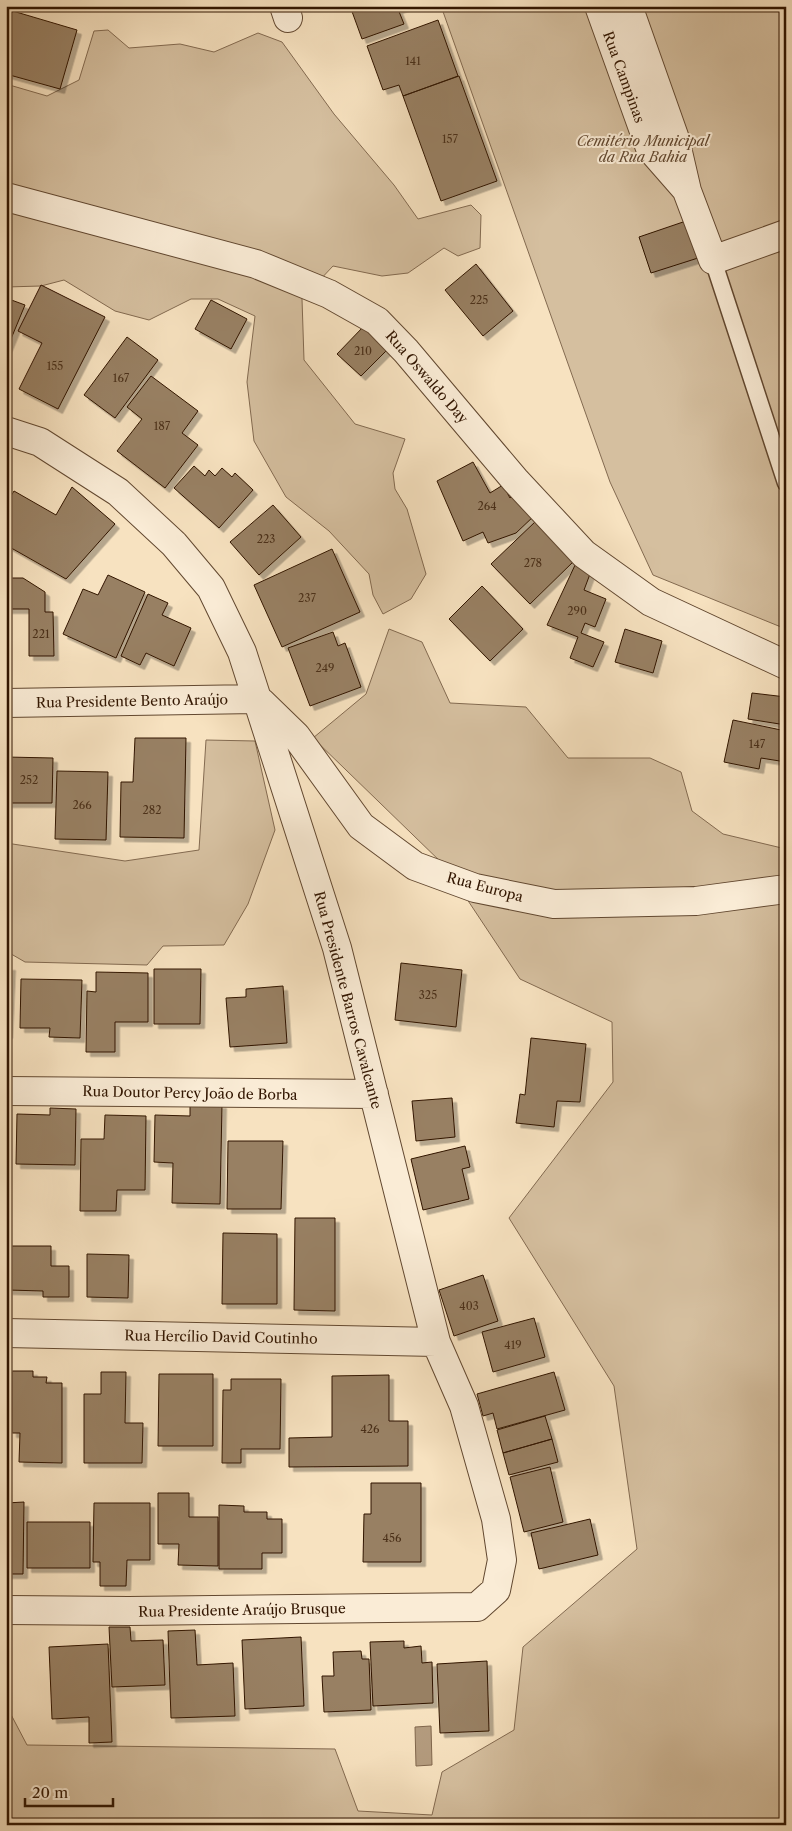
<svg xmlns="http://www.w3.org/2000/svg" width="792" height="1831" viewBox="0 0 792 1831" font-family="'Libre Caslon Text',serif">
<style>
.green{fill:#d5bf9f;stroke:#836a50}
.water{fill:#b49c7f;stroke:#80664c}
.building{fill:#988064;stroke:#311500;filter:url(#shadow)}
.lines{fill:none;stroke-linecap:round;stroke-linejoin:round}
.service-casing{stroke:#624830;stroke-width:19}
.minor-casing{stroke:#624830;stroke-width:30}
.service{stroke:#faecd6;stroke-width:16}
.minor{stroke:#faecd6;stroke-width:28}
.labels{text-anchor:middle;stroke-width:4;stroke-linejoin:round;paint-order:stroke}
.number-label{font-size:11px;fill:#4b3019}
.street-label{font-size:14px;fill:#311500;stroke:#faecd6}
.park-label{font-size:14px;font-style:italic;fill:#624830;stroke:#faecd6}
</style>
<defs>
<filter id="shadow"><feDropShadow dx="4.5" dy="4.5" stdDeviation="0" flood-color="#0004"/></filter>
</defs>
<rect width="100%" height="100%" fill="#f7e2c0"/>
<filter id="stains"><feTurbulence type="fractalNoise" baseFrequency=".004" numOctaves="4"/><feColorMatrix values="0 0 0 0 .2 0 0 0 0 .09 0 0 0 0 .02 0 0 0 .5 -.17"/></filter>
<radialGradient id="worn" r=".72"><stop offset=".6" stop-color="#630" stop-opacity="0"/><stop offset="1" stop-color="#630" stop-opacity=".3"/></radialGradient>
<path class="green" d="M441,6H786V629L653,575L610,482Z
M108,30L129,48L180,44L214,52L258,33L282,42L334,114L394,185L418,219L471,205L481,215L480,248L458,256L444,248L408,273L382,276L333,266L302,299L304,360L355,424L405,439L393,473L395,489L407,509L426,574L411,599L383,614L373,595L369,574L329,531L286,497L254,441L247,382L255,316L218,299H191L149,320L115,311L64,280L41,286L6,287V84L47,96L79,80L94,31Z
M389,629L422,642L450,703L526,707L568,758H650L681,772L692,811L723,834L786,849V1825H6V1705L27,1745L335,1749L358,1811L432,1815L442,1772L514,1730L523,1647L637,1549L614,1386L509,1218L613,1082L612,1022L520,979L445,866L313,738L366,694Z
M206,740L255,741L275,830L248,904L224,945L163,946L147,965L25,962L6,951V843L125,861L199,850Z"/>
<path class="water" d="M431,1726L432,1765L416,1766L415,1727Z"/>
<path class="building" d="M350,6H406L398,9L404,24L362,39Z
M6,9L77,30L60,89L6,74Z
M438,20L458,76L403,96L399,85L383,90L367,46Z
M459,76L497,181L441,201L403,96Z
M686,221L698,258L651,273L639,237Z
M476,264L513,311L483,336L445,290Z
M41,285L105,317L58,409L19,389L42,343L18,331Z
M6,298L25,305L6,351Z
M211,300L247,319L231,349L195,329Z
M364,326L388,349L361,376L337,354Z
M127,337L158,360L115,418L84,395Z
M151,376L198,411L182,433L198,445L165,488L117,451L142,419L127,407Z
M473,462L490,493L503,485L510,498L515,493L535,515L516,533L488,543L483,532L463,541L437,481Z
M194,466L205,476L209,470L215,476L222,468L232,477L235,473L253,490L219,528L174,488Z
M72,487L115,524L66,579L6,545V504L14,491L56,515Z
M273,505L301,537L259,575L230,542Z
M536,521L574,561L530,604L491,564Z
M332,549L360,612L282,647L254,585Z
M576,563L590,574L584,590L606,599L595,627L585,623L581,633L604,642L593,667L570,658L578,637L547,625Z
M108,575L145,592L116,658L63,634L83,589L98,595Z
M6,578H23L45,592V612H53L54,656H29V609H6Z
M482,586L523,629L490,661L449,619Z
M148,594L168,603L162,615L191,628L174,666L146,653L140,665L121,656Z
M625,629L662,641L653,673L615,662Z
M333,632L338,646L345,643L361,687L310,706L288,648Z
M752,693L786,697V725L748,719Z
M733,720L786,731V762L761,758L759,769L724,762Z
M135,738H186L184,838L120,837L121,782H133Z
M6,757L53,758L52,803H6Z
M57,771L108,772L106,840L55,839Z
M401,963L462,970L456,1027L395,1020Z
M6,966H11L8,1034H6Z
M154,969H201L200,1024H154Z
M96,972L148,973V1022H115V1052H86L87,991L96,992Z
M21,979L82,980L80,1038L49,1037L50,1028H20Z
M283,986L287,1043L230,1047L226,998L246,997V989Z
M531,1038L586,1044L580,1102L557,1101L554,1127L516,1123L520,1094L525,1095Z
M452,1098L455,1137L416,1141L412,1101Z
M190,1104H222L220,1204L172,1203L173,1163L154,1162L155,1115L190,1116Z
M50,1108L76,1109L75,1165L16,1164L17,1114L50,1115Z
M105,1115L146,1116L145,1190H117L116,1211H80L81,1139H104Z
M228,1141H283L281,1209H227Z
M465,1146L470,1167L462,1169L469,1199L423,1210L411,1159Z
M295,1218H335V1311L294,1310Z
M223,1233L277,1234V1304H222Z
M8,1246H51V1266H69V1297H43V1291L8,1290Z
M87,1254L129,1255L128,1298L87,1297Z
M483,1275L498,1321L454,1336L439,1290Z
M534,1318L545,1357L493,1372L482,1332Z
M12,1371H33V1377H47L46,1383H62V1463L19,1462L20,1433H12Z
M101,1372H126L125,1423H143L142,1463H84V1394H101Z
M554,1372L565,1410L497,1429L493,1413L483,1416L477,1394Z
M159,1374H213V1446H158Z
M389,1375V1421H408V1466L289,1467V1438L332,1437V1376Z
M231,1379H281L280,1449H241V1463H222L223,1390H231Z
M545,1416L552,1439L503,1453L497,1430Z
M552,1439L558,1462L509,1475L503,1453Z
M550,1467L563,1522L524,1532L510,1477Z
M371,1483H421V1562H363L364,1514H371Z
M158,1493H189V1517H218V1566L178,1565L179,1544H158Z
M24,1502L23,1574H6V1503Z
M94,1503H150V1560H127L126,1586H100V1562H93Z
M219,1505L244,1506V1512H267V1519H282V1553H262V1569H219Z
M590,1519L598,1555L539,1569L531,1533Z
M27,1522H90V1568H27Z
M109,1627H130L131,1641L163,1640L165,1685L112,1687Z
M195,1630L197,1665L233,1663L235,1716L171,1718L168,1631Z
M301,1637L304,1706L245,1709L242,1640Z
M404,1641V1648L421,1646L422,1663L432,1662L433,1703L373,1706L370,1642Z
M108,1644L112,1742L89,1743V1717L52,1719L49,1647Z
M361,1651L362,1659H369L371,1710L324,1712L322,1676H334L333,1652Z
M487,1661L489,1731L440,1733L437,1664Z"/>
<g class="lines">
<defs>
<path id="service" d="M713,260L786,483"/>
<path id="minor" d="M284,6L288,18
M599,6L650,148L685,188
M628,6L675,139L687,191L713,260L786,234
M6,197L256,264L329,294L377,321L406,351L515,480L584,554L651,602L786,665
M6,431L40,442L118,492L174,544L211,588L242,652L337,948L436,1342L464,1406L496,1519L502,1560L496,1590L477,1607L129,1611L6,1610
M261,702L296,736L361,826L415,866L475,888L554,904L696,901L786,889
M6,703L258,699
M6,1091L374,1094
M6,1333L436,1342"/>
</defs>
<use href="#service" class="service-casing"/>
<use href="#minor" class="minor-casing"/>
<use href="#service" class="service"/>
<use href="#minor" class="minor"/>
</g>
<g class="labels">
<g class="number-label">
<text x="413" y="65">141</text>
<text x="450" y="143">157</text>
<text x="479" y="304">225</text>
<text x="363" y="355">210</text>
<text x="55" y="370">155</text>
<text x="121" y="382">167</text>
<text x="162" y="430">187</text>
<text x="487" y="510">264</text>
<text x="266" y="543">223</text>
<text x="533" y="567">278</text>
<text x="307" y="602">237</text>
<text x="577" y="615">290</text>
<text x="41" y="638">221</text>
<text x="325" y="672">249</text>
<text x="757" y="748">147</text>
<text x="29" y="784">252</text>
<text x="82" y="809">266</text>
<text x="152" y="814">282</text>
<text x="428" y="999">325</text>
<text x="469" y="1310">403</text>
<text x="513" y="1349">419</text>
<text x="370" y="1433">426</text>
<text x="392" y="1542">456</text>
</g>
<g class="street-label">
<text transform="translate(624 77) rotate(70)" y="5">Rua Campinas</text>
<text transform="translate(427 377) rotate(49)" y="5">Rua Oswaldo Day</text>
<text transform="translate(132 701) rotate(-1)" y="5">Rua Presidente Bento Araújo</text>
<text transform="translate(485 887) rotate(15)" y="5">Rua Europa</text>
<text transform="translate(348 1000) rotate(75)" y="5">Rua Presidente Barros Cavalcante</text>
<text transform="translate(190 1093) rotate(1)" y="5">Rua Doutor Percy João de Borba</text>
<text transform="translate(221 1337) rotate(1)" y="5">Rua Hercílio David Coutinho</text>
<text transform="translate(242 1610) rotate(-1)" y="5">Rua Presidente Araújo Brusque</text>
</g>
<g class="park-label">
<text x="643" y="146">Cemitério Municipal<tspan x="643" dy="16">da Rua Bahia</tspan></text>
</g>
</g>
<rect width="792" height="1831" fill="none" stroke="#f7e2c0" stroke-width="25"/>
<rect x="8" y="8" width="777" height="1816" fill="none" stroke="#311500" stroke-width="2.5"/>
<rect x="12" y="12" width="767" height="1806" fill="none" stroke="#311500"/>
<path d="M25 1798v8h88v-8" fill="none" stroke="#311500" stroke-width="2.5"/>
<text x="32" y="1798" font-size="15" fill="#311500" stroke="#faecd6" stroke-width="4" paint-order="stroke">20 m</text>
<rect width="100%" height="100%" filter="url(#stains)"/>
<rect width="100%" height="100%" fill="url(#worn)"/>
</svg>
